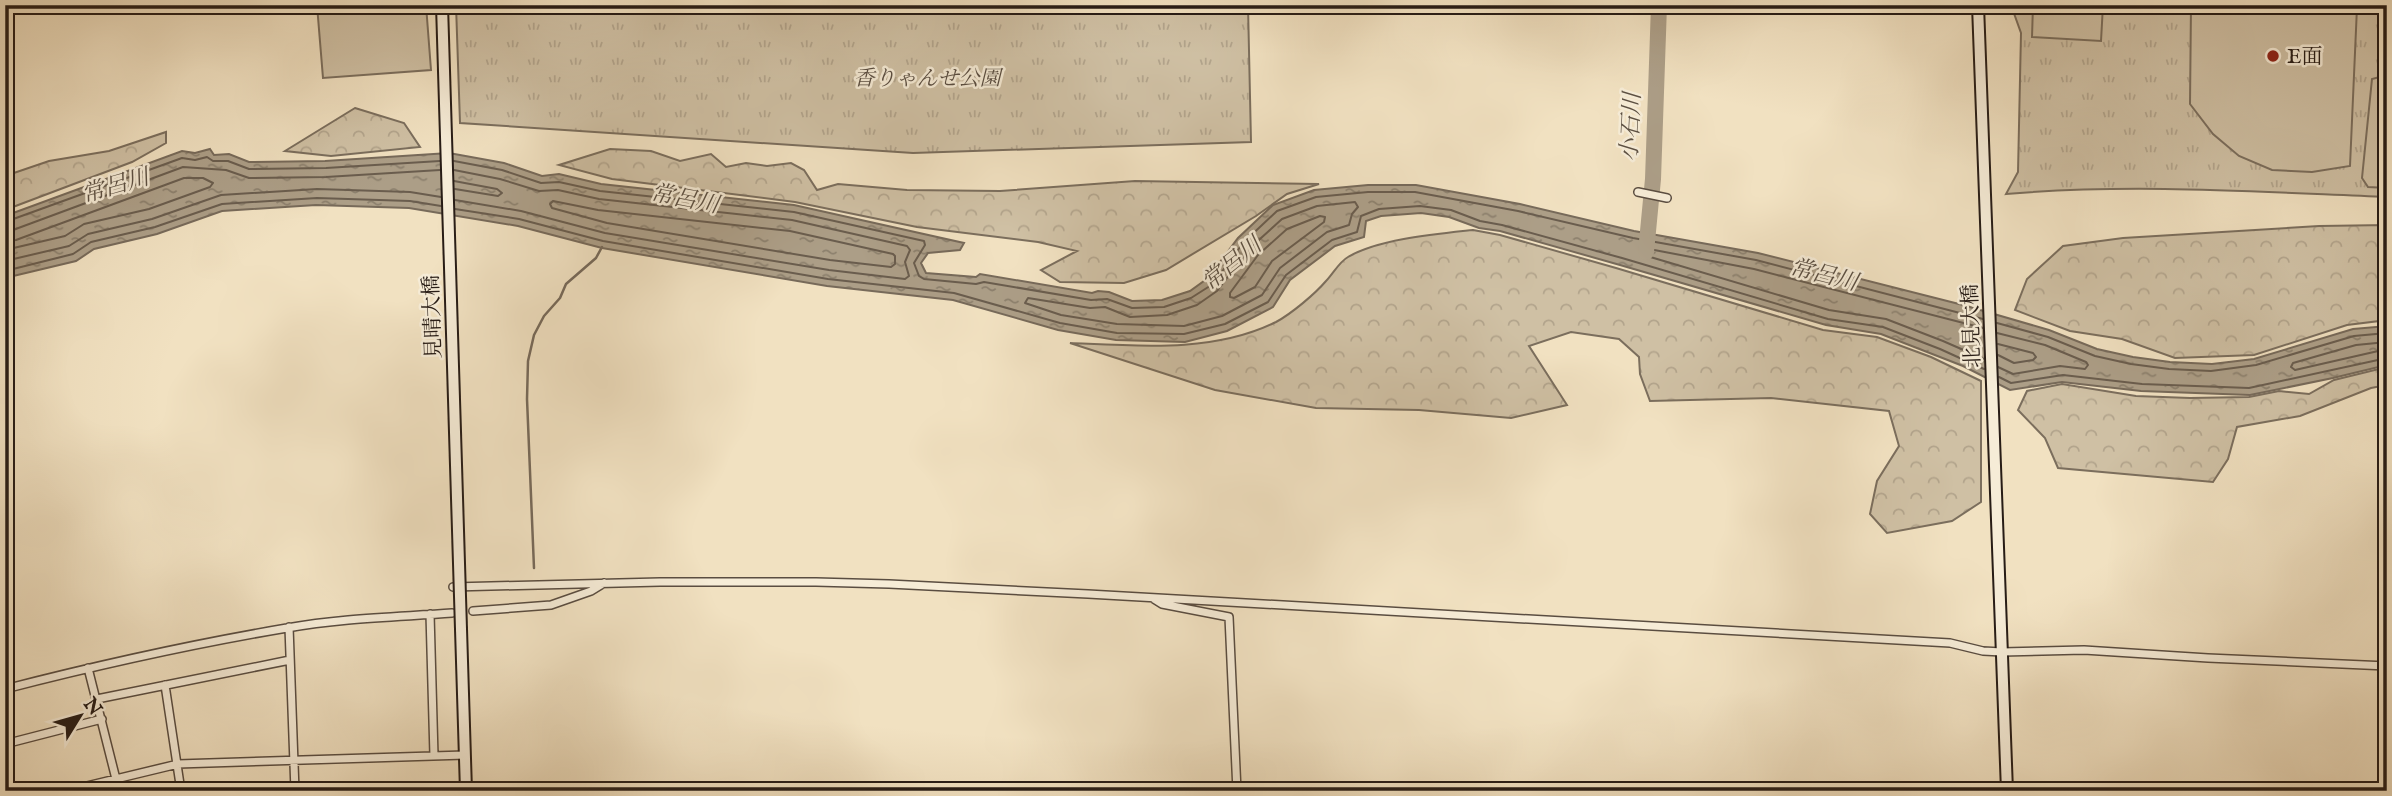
<svg xmlns="http://www.w3.org/2000/svg" width="2392" height="796" viewBox="0 0 2392 796" font-family="'IM FELL English','Noto Serif JP',serif">
<style>
.forest{fill:url(#forest-crowns);stroke:#7b6e5d;stroke-width:2}
.park{fill:url(#park-tufts);stroke:#7b6e5d;stroke-width:2}
.pitch{fill:#cfc0a4;stroke:#7b6e5d;stroke-width:2}
.water{fill:url(#water-ripples);stroke:#776a5a;stroke-width:2}
.lines{fill:none;stroke-linecap:round;stroke-linejoin:round}
.shore{stroke:#6a5d4e;stroke-width:2}
.stream{stroke:#776a5a;stroke-width:2.5}
.river{stroke:#ac9e87;stroke-width:16}
.street-casing{stroke:#5a4d41;stroke-width:10}
.secondary-casing{stroke:#271c16;stroke-width:14}
.street{stroke:#f6ecd7;stroke-width:7}
.secondary{stroke:#f6ecd7;stroke-width:10}
.secondary-bridge-casing{stroke:#271c16;stroke-width:14;stroke-linecap:butt}
.secondary-bridge{stroke:#f6ecd7;stroke-width:10}
.poi-dot{fill:#8f2418;stroke:#f6ecd7;stroke-width:2.5}
.labels{text-anchor:middle;stroke-width:5;stroke-linejoin:round;paint-order:stroke}
.poi-label{font-size:21px;fill:#271c16;stroke:#f6ecd7;text-anchor:start}
.park-label{font-size:21px;font-style:italic;fill:#594d41;stroke:#f6ecd7}
.street-label{font-size:21px;fill:#271c16;stroke:#f6ecd7}
.water-label{font-size:23px;font-style:italic;fill:#5c5043;stroke:#f6ecd7}
</style>
<defs>
<pattern id="forest-crowns" width="20" height="18" patternUnits="userSpaceOnUse" patternTransform="scale(1.75)"><rect width="20" height="18" fill="#cfc0a4"/><path d="M2 6a3 3 0 1 1 6 0M12 15a3 3 0 1 1 6 0" fill="none" stroke="#b2a48c"/></pattern>
<pattern id="park-tufts" width="24" height="20" patternUnits="userSpaceOnUse" patternTransform="scale(1.75)"><rect width="24" height="20" fill="#cfc0a4"/><path d="M3 7l-1-3M5 7V3M7 7l1-3M15 17l-1-3M17 17v-4M19 17l1-3" fill="none" stroke="#b2a48c"/></pattern>
<pattern id="water-ripples" width="26" height="14" patternUnits="userSpaceOnUse" patternTransform="scale(1.75)"><rect width="26" height="14" fill="#ac9e87"/><path d="M2 4q2-2 4 0t4 0M15 11q2-2 4 0t4 0" fill="none" stroke="#8c806d"/></pattern>
</defs>
<rect width="100%" height="100%" fill="#f1e1c1"/>
<filter id="stains"><feTurbulence type="fractalNoise" baseFrequency=".00286" numOctaves="4"/><feColorMatrix values="0 0 0 0 .2 0 0 0 0 .09 0 0 0 0 .02 0 0 0 .5 -.17"/></filter>
<radialGradient id="worn" r=".72"><stop offset=".6" stop-color="#630" stop-opacity="0"/><stop offset="1" stop-color="#630" stop-opacity=".3"/></radialGradient>
<path class="forest" d="M355,108L404,123L420,147L331,156L285,151Z
M166,132V143L132,162L5,210V176L49,161L109,151Z
M610,149L651,151L680,161L711,154L726,167L746,163L767,166L791,163L804,170L817,190L838,184L907,190L1000,191L1135,181L1319,184L1287,194L1256,216L1166,270L1124,283L1060,282L1041,270L1077,251L1038,242L917,227L795,202L612,179L559,165Z
M2387,225V320L2347,325L2254,355L2175,358L2122,339L2070,331L2015,310L2027,279L2063,246L2123,238L2319,226Z
M1473,230L1500,235L1616,268L1823,330L1877,337L1931,357L1981,381V502L1952,521L1887,533L1870,514L1877,481L1899,446L1889,411L1771,398L1650,401L1640,374L1639,357L1619,339L1571,332L1529,346L1567,405L1511,418L1419,410L1316,408L1215,390L1070,343C1138,346 1214,353 1276,322C1291,314 1315,294 1326,281C1333,274 1339,262 1348,257C1379,239 1436,234 1473,230Z
M2387,367V385L2371,388L2300,416L2237,427L2228,459L2213,482L2058,468L2045,438L2018,410L2027,391L2062,384L2136,396L2190,398L2249,397L2279,391L2309,394L2334,380Z"/>
<path class="park" d="M456,5H1248L1251,142L913,153L460,123Z
M2011,5H2387V197C2260,192 2132,183 2006,194L2018,172L2021,33Z"/>
<path class="pitch" d="M317,5H426L431,70L323,78Z
M2033,5H2103L2101,41L2032,37Z
M2191,5L2357,7L2350,166L2312,172L2272,170L2239,156L2213,134L2190,104Z
M2387,75V188L2368,187L2362,178L2372,79Z"/>
<path class="water" d="M210,149L214,155L229,154L249,162L325,161L449,153L504,163L542,176L559,174L601,184L794,205L964,243L960,250L928,253L921,263L926,273L976,277L980,274L1092,293L1098,291L1109,292L1132,301L1162,300L1190,291L1208,278L1238,238L1273,205L1314,190L1368,185H1416L1520,204L1634,231L1758,253L1963,305L2049,330L2097,349L2133,357L2170,362L2212,364L2254,359L2353,329L2387,326V365L2333,378L2250,395L2141,391L2062,382L2010,390L1963,366L1881,334L1826,325L1620,265L1500,231L1479,228L1449,217L1421,213L1381,216L1366,221L1364,237L1335,246L1290,280L1273,307L1227,331L1185,342L1116,340L1058,330L953,300L827,286L602,248L518,226L409,208L316,205L222,211L157,234L94,249L76,261L5,278V216L182,151L195,153Z"/>
<g class="lines">
<path class="shore" d="M454,161L502,170L541,183L559,182L600,191L794,212L924,241L925,245L914,263L919,276L924,279L976,284L984,282L1091,300L1107,299L1132,308L1164,307L1191,298L1213,284L1243,243L1277,211L1316,197L1368,192H1415L1518,211L1633,238L1756,260L1983,319
M454,170L500,179L539,191L558,190L599,199L792,220L907,246L910,250L905,262L909,276L905,279L829,270L605,233L521,211L455,200
M454,181L497,189L502,193L498,196L455,189
M553,201L598,210L790,231L893,254L895,256V264L891,267L830,260L607,223L552,208L550,204Z
M1355,202L1358,207L1352,214L1349,225L1327,232L1280,268L1262,295L1222,316L1184,326L1117,324L1061,315L1025,303L1028,298L1090,308L1105,307L1130,317L1167,315L1197,305L1217,291L1250,248L1282,219L1317,206Z
M455,209L519,219L603,241L828,279L954,293L1060,323L1117,333L1184,334L1225,324L1268,302L1286,275L1332,240L1357,232L1361,216L1379,209L1420,206L1451,210L1480,221L1502,225L1622,258L1828,319L1883,327L1940,349L1984,369
M1320,216L1325,217L1324,222L1272,261L1255,287L1234,298L1230,297V293L1258,255L1287,229Z
M5,222L182,158L195,160L207,157L213,161H228L249,169L326,168L440,161
M5,231L13,230L183,167L226,170L249,178L326,177L440,170
M5,241L16,240L184,178H203L213,183L210,187L149,209L84,224L65,236L5,250
M5,261L69,246L88,234L152,219L221,195L317,189L410,192L441,197
M5,271L73,254L91,242L155,227L222,204L317,198L410,201L441,206
M1997,323L2048,337L2095,356L2131,364L2169,369L2211,371L2256,365L2354,336L2387,333
M1983,328L1754,269L1649,249L1645,252L1647,256L1829,310L1886,319L1943,341L1984,359
M1997,333L2045,345L2086,362L2088,365L2085,369L2060,366L2013,374L1998,367
M2387,342L2356,345L2293,363L2291,367L2295,370L2387,349
M1998,344L2033,353L2036,357L2033,360L2014,363L1998,355
M1999,377L2011,383L2063,375L2142,384L2249,388L2387,358"/>
<path class="stream" d="M534,568L527,399L528,361L534,335L544,316L560,298L566,284L596,258L602,247"/>
<path class="river" d="M1646,252L1653,179L1659,5"/>
<defs>
<path id="street" d="M1638,192L1667,198
M453,587L660,582H816L889,584L1088,594L1950,643L1983,651L2002,652L2084,650L2208,658L2387,666
M1154,599L1162,604L1229,617L1237,791
M473,611L551,605L591,591L604,583
M430,614L434,756
M289,627L295,791
M88,668L119,791
M165,685L181,791
M5,689C98,665 193,644 287,628C341,618 397,617 452,613
M97,699L290,660
M5,744L102,719
M66,791L178,764L465,755"/>
<path id="secondary" d="M1978,5L2007,791
M461,629L466,791"/>
</defs>
<use href="#street" class="street-casing"/>
<use href="#secondary" class="secondary-casing"/>
<use href="#street" class="street"/>
<use href="#secondary" class="secondary"/>
<defs>
<path id="secondary-bridge" d="M442,5L461,629"/>
</defs>
<use href="#secondary-bridge" class="secondary-bridge-casing"/>
<use href="#secondary-bridge" class="secondary-bridge"/>
</g>
<circle class="poi-dot" cx="2273" cy="56" r="7"/>
<g class="labels">
<g class="poi-label">
<text x="2287" y="63">E面</text>
</g>
<g class="park-label">
<text x="927" y="85">香りゃんせ公園</text>
</g>
<g class="street-label">
<text transform="translate(432 317) rotate(-92)" y="7">見晴大橋</text>
<text transform="translate(1971 326) rotate(-92)" y="7">北見大橋</text>
</g>
<g class="water-label">
<text transform="translate(1630 127) rotate(-87)" y="8">小石川</text>
<text transform="translate(115 185) rotate(-16)" y="8">常呂川</text>
<text transform="translate(685 198) rotate(11)" y="8">常呂川</text>
<text transform="translate(1231 263) rotate(-39)" y="8">常呂川</text>
<text transform="translate(1824 274) rotate(14)" y="8">常呂川</text>
</g>
</g>
<rect width="2392" height="796" fill="none" stroke="#f1e1c1" stroke-width="28"/>
<rect x="7" y="7" width="2378" height="782" fill="none" stroke="#271c16" stroke-width="3.5"/>
<rect x="14" y="14" width="2364" height="768" fill="none" stroke="#271c16" stroke-width="2"/>
<g transform="translate(80 716) rotate(53)" stroke="#f6ecd7" stroke-width="5" paint-order="stroke">
<path d="M0-5L12 26L0 18L-12 26Z" fill="#271c16"/>
<text y="-10" font-size="19" font-weight="bold" text-anchor="middle" fill="#271c16">N</text>
</g>
<rect width="100%" height="100%" filter="url(#stains)"/>
<rect width="100%" height="100%" fill="url(#worn)"/>
</svg>
